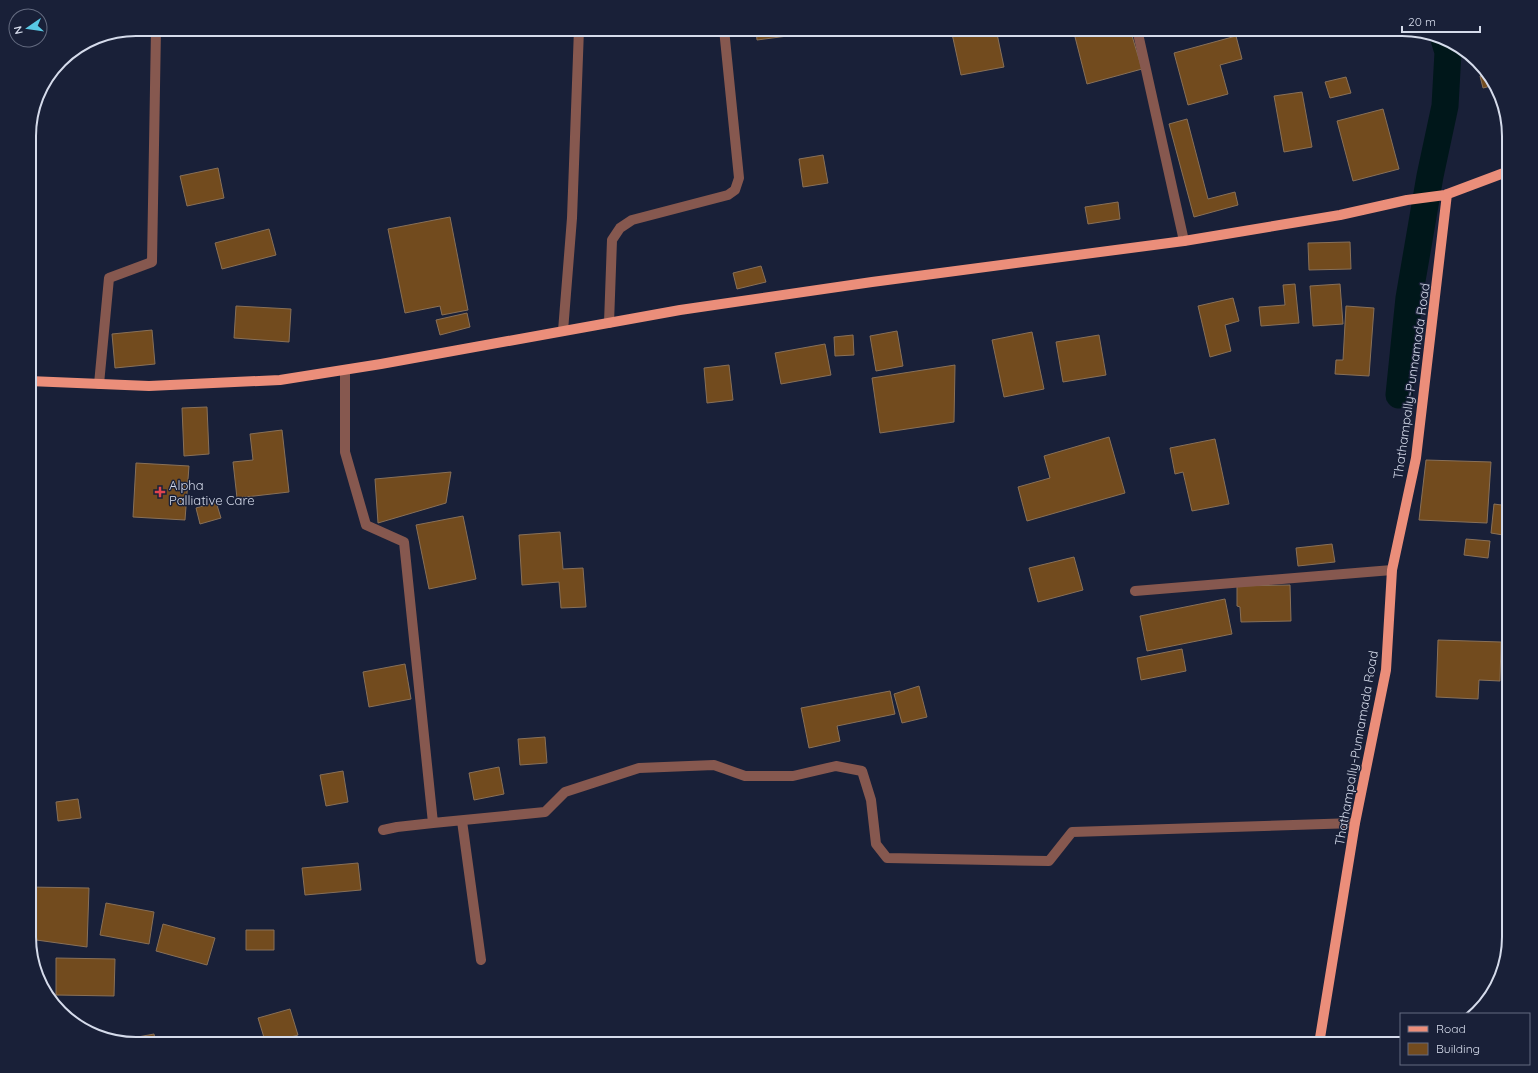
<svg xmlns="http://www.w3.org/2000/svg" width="1538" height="1073" viewBox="0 0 1538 1073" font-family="Quicksand,sans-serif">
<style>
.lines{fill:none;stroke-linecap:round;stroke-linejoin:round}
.canal{stroke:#00171a;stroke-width:27}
.building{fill:#724b1e;stroke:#887058}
.minor{stroke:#86584f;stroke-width:10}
.major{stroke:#eb8e7a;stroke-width:10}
.health-dot{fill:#e0444e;stroke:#192038;stroke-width:1.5}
.labels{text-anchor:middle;stroke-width:3;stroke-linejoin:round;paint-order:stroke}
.street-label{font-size:13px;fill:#d5dbeb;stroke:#192038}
.poi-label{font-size:13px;fill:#d5dbeb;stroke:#192038;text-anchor:start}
.rim{fill:none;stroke:#d5dbeb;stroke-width:2}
</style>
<rect width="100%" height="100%" fill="#192038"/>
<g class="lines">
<path class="canal" d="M1399,395L1409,298L1430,176L1445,106L1448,52L1444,39"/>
</g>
<path class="building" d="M756,29H802L803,34L757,40Z
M951,29H996L1004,67L961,75Z
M1088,29H1130L1142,69L1087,84L1074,33Z
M1236,36L1242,59L1220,65L1228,94L1188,105L1174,53Z
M1487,75L1495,85L1483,88L1480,76Z
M1346,77L1351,93L1330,98L1325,82Z
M1302,92L1312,147L1284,152L1274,96Z
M1383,109L1399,169L1353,181L1337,121Z
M1187,119L1208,199L1235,192L1238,205L1194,217L1169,124Z
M823,155L828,183L803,187L799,159Z
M218,168L224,198L187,206L180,176Z
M1118,202L1120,219L1088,224L1085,207Z
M450,217L468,310L442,315L440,306L405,313L388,229Z
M269,229L276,255L222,269L215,243Z
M1350,242L1351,269L1309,270L1308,243Z
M761,266L766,282L737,289L733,273Z
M1295,284L1299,323L1261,326L1259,307L1285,305L1283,285Z
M1340,284L1343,324L1313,326L1310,286Z
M1233,298L1239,321L1225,325L1231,351L1210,357L1198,306Z
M236,306L291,309L289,342L234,338Z
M1346,306L1374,308L1369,376L1335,374L1336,360H1343Z
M467,313L470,327L440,335L436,320Z
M152,330L155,364L115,368L112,334Z
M897,331L903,366L876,371L870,336Z
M1032,332L1044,389L1004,397L992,340Z
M853,335L854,355L835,356L834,337Z
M1099,335L1106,375L1063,382L1056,342Z
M825,344L831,375L781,384L775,353Z
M729,365L733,400L707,403L704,368Z
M955,365L954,422L880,433L872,378Z
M207,407L209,454L184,456L182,408Z
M282,430L289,492L237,498L233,462L253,460L250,434Z
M1109,437L1125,493L1027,521L1018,487L1050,478L1044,456Z
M1215,439L1229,504L1192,511L1183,472L1175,474L1170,448Z
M1426,460L1491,462L1487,523L1419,520Z
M136,463L189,466L185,520L133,517Z
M451,472L446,503L378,523L375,479Z
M216,502L221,518L200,524L196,508Z
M1494,504L1509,506V536L1491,533Z
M463,516L476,579L429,589L416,525Z
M560,532L563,569L583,568L586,607L561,608L559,582L522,585L519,535Z
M1466,539L1490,541L1488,558L1464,555Z
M1332,544L1335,562L1298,566L1296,548Z
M1074,557L1083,590L1038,602L1029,568Z
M1290,585L1291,621L1241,622L1240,607L1237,606V586Z
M1225,599L1232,634L1147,651L1140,616Z
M1438,640L1501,642L1500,681L1479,680L1478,699L1436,697Z
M1182,649L1186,671L1141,680L1137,658Z
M405,664L411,699L369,707L363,672Z
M919,686L927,717L902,723L894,694Z
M890,691L895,714L837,726L840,741L809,748L801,708Z
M545,737L547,763L520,765L518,739Z
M499,767L504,794L474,800L469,773Z
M343,771L348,802L326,806L320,775Z
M78,799L81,818L58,821L56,802Z
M358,863L361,890L305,895L302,868Z
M29,887L89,888L87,947L29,939Z
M106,903L154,912L149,944L100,935Z
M163,924L215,938L207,965L156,951Z
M246,930H274V950H246Z
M56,958L115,959L114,996L56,995Z
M290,1009L298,1035L266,1044L258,1018Z
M154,1034L156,1044H136L116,1041Z"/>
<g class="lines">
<path class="minor" d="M1137,29L1184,241
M609,323L612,240L620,228L632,220L728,195L735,190L739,178L724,29
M563,331L572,218L579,29
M345,370V452L366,525L404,542L433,823
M99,384L109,278L152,262L156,29
M1135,591L1392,570
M462,821L481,960
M383,830L397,827L433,823L545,812L565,792L639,768L714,765L745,776H793L836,766L862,771L871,800L876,844L887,858L1049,861L1072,832L1355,823"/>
<path class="major" d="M29,381L149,386L280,380L381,364L680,310L872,282L1184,241L1340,215L1407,200L1445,195L1509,171
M1319,1044L1355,823L1386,670L1392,570L1416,458L1447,194"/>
</g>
<path class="health-dot" d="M158 486h4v4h4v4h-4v4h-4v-4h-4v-4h4z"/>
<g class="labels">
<g class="street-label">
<text transform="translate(1411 381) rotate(-82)" y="5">Thathampally-Punnamada Road</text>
<text transform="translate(1356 748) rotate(-80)" y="5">Thathampally-Punnamada Road</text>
</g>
<g class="poi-label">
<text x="169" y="490">Alpha<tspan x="169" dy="15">Palliative Care</tspan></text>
</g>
</g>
<path d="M0 0H1538V1073H0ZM136 36H1402A100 100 0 0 1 1502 136V937A100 100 0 0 1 1402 1037H136A100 100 0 0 1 36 937V136A100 100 0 0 1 136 36Z" fill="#192038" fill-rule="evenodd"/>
<path class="rim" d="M136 36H1402A100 100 0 0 1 1502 136V937A100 100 0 0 1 1402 1037H136A100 100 0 0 1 36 937V136A100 100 0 0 1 136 36Z"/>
<rect x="1400" y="1013" width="130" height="52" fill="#192038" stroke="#646b80"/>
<rect x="1408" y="1026" width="20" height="6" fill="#eb8e7a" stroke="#646b80"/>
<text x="1436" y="1033" font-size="12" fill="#d5dbeb">Road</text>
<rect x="1408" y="1043" width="20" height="12" fill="#724b1e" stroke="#646b80"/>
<text x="1436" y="1053" font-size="12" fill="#d5dbeb">Building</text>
<g transform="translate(28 28) rotate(257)"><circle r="19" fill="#192038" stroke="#646b80"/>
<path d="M0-3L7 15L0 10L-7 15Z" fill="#58c8e4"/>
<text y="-6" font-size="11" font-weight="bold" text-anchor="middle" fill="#d5dbeb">N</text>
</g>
<path d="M1402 26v6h78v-6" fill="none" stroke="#d5dbeb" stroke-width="2"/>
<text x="1408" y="26" font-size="12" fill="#d5dbeb" stroke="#192038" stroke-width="3" paint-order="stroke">20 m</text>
</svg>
